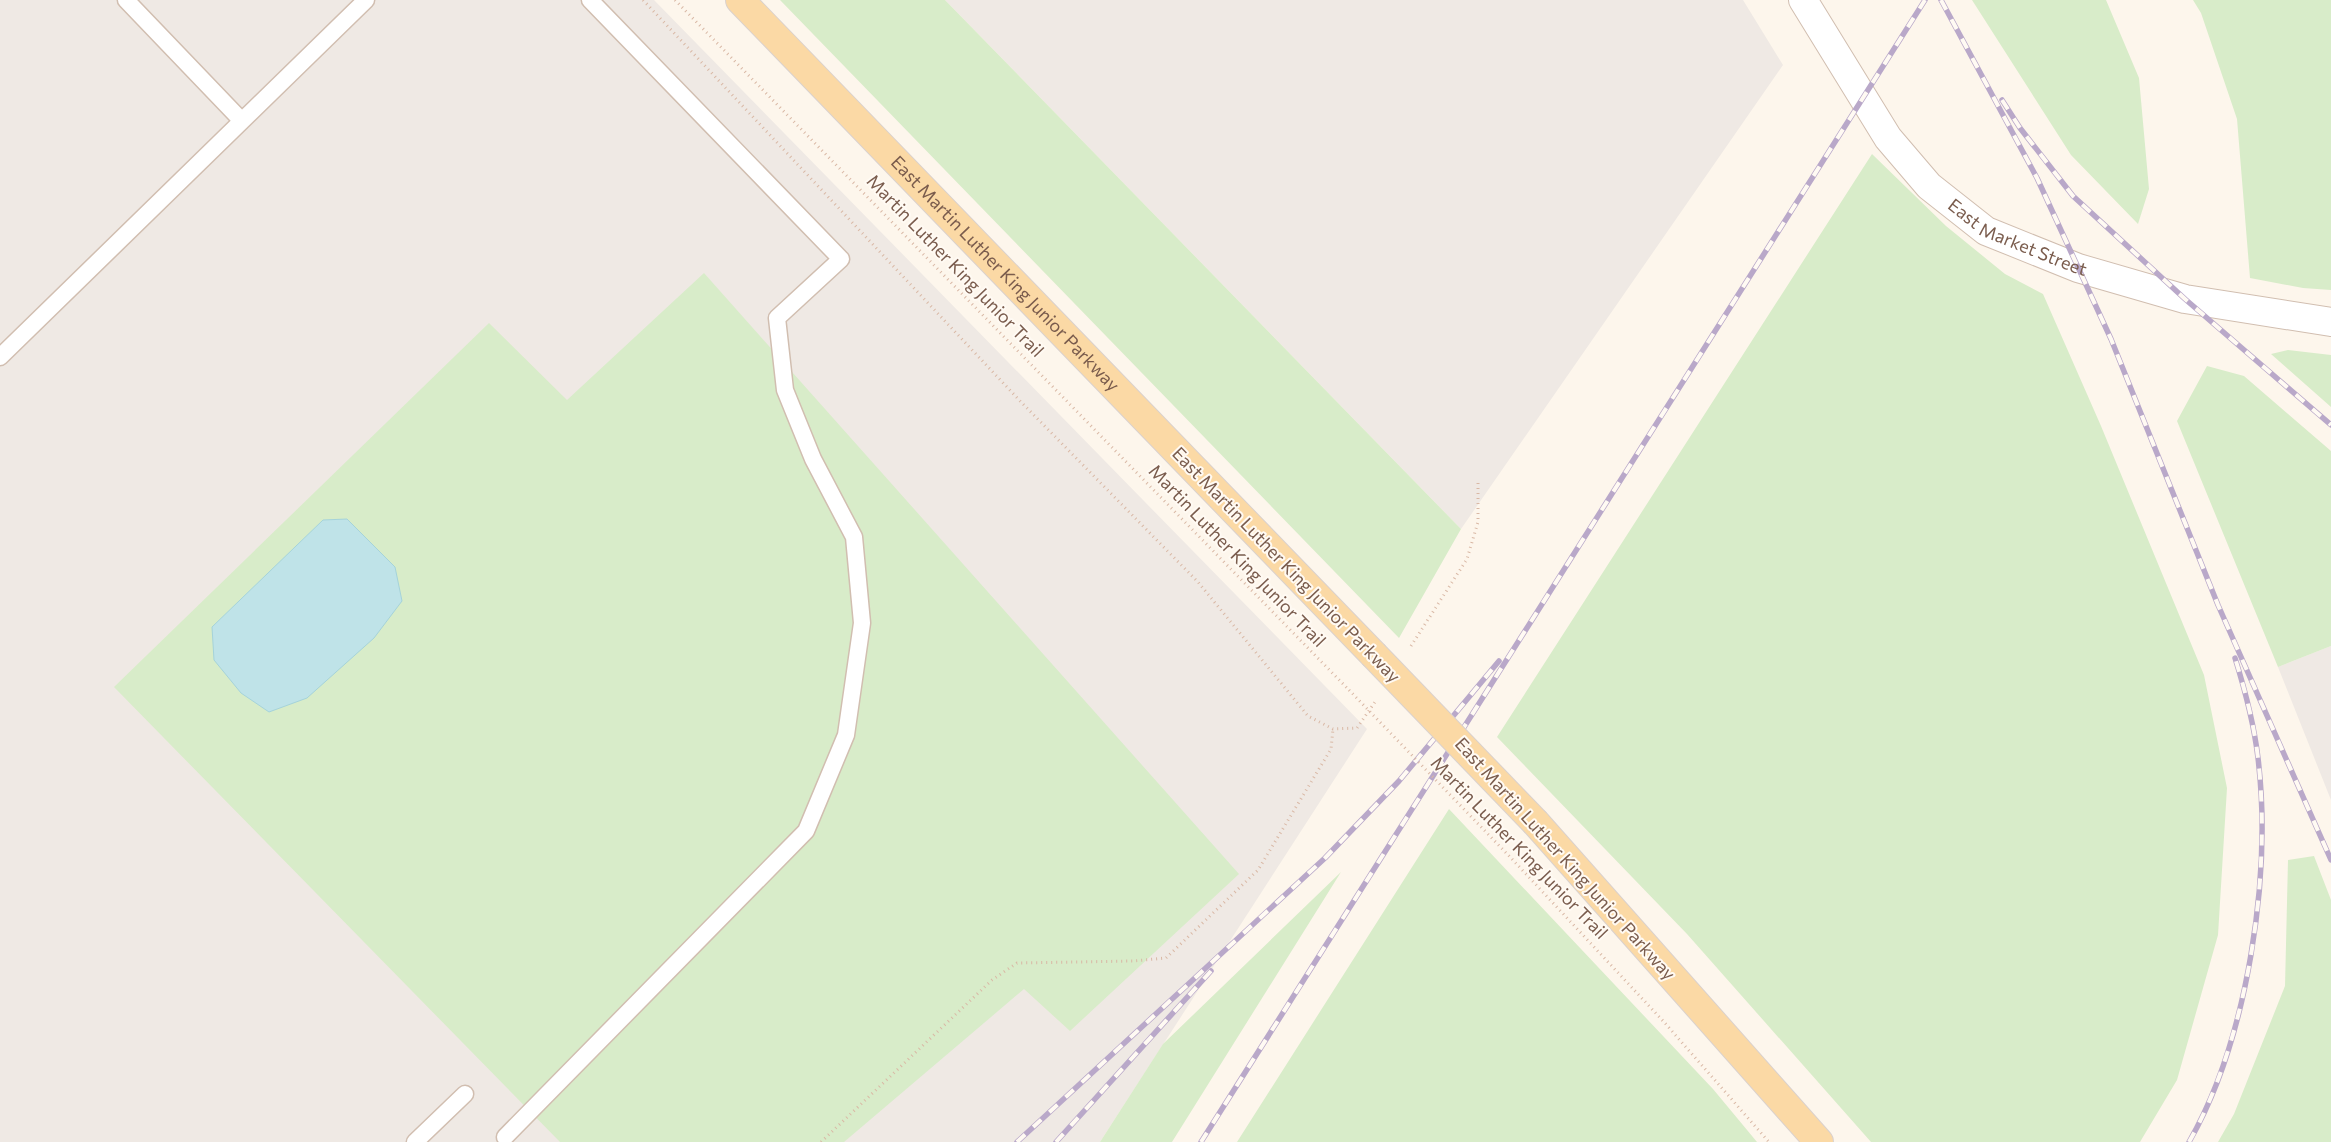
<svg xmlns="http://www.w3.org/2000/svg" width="2331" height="1142" viewBox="0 0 2331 1142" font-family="Commissioner,sans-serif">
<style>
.industrial{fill:#efe9e4}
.green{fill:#d8ecc9}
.water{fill:#bfe3e8;stroke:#a5d3da}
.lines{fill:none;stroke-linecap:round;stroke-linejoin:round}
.lane-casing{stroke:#d1beb0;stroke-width:19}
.street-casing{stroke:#d1beb0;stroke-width:30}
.primary-casing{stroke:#dad1cd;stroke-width:30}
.path{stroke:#d9b8a5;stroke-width:3;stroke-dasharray:1 4;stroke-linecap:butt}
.lane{stroke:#fff;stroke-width:16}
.street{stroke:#fff;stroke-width:28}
.primary{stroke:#fbd9a5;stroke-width:28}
.rail-casing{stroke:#b9a8c9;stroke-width:5.5}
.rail{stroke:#fffaf3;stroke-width:4;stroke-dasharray:11;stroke-linecap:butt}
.primary-bridge-casing{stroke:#dad1cd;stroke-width:30;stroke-linecap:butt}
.path-bridge{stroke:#d9b8a5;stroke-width:3;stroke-dasharray:1 4;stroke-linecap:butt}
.primary-bridge{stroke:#fbd9a5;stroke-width:28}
.labels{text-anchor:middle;stroke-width:4;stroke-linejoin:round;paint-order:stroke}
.street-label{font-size:18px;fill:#7a5c4d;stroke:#fffaf3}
</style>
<rect width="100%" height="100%" fill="#fdf6ec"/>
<path class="industrial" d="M0,0H654L1367,729L1100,1142H0Z
M945,0H1743L1783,65L1461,529Z
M2331,646V800L2278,667Z"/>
<path class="green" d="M780,0H945L1461,529L1399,638Z
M1972,0H2106L2139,78L2149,189L2138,224L2071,155Z
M2193,0H2331V290L2303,288L2250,278L2237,119L2201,13Z
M1872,154L1946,226L2005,274L2043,294L2101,426L2204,675L2227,788L2218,935L2177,1080L2140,1142H1871L1687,934L1497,737Z
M704,273L1239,874L1070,1031L1024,989L844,1142H560L114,687L489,323L567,400Z
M2288,350L2331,355V407L2271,354Z
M2207,366L2244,376L2331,451V646L2278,667L2177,421Z
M1449,809L1713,1089L1757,1142H1237Z
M2314,856L2331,900V1142H2218L2234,1114L2285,986L2288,860Z
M1341,872L1172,1142H1100L1163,1044Z"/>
<path class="water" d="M347,519L395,567L402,601L374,638L307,698L269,712L241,693L214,660L212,627L323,520Z"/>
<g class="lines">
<defs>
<path id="lane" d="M126,0L242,121
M0,357L366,0
M505,1137L806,831L846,735L862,623L854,537L813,459L785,390L777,318L841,259L590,0
M415,1142L465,1094"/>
<g id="street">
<path id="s1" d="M1803,0L1888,138L1929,186L1986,231L2078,268L2185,299L2331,322"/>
</g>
<g id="primary">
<path id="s2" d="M740,0L1373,654"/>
<path d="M1536,823L1819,1142"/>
</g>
</defs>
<use href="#lane" class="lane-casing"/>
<use href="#street" class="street-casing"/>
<use href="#primary" class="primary-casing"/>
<path class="path" d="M643,0L1022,403L1198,582L1308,716L1333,729L1357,728L1375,702
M675,0L1349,690
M1411,646L1467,559L1478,522V480
M1512,859L1664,1022L1769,1142
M821,1142L992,980L1017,963L1133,961L1166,958L1258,870L1331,749L1333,729"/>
<use href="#lane" class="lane"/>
<use href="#street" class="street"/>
<use href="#primary" class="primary"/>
<defs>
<path id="rail" d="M1941,0L2037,178L2111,339L2218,605L2331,860
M2002,100L2020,128L2073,196L2185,299L2331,425
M1017,1142L1325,858L1399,781L1499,661
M1056,1142L1211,971
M1201,1142L1925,0
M2189,1142C2248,1039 2272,875 2258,758C2254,724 2245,690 2235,658"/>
</defs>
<use href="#rail" class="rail-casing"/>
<use href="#rail" class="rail"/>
<defs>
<path id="primary-bridge" d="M1373,654L1536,823"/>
</defs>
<use href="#primary-bridge" class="primary-bridge-casing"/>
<path class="path-bridge" d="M1349,690L1512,859"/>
<use href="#primary-bridge" class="primary-bridge"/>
</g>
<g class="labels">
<g class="street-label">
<text dy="6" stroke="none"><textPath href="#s1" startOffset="329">East Market Street</textPath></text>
<text transform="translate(955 266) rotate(46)" y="6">Martin Luther King Junior Trail</text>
<text dy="6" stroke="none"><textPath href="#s2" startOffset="381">East Martin Luther King Junior Parkway</textPath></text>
<text transform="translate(1237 556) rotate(46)" y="6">Martin Luther King Junior Trail</text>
<text transform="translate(1286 565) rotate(46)" y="6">East Martin Luther King Junior Parkway</text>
<text transform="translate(1519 848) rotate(46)" y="6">Martin Luther King Junior Trail</text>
<text transform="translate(1565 859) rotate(48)" y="6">East Martin Luther King Junior Parkway</text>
</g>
</g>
</svg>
